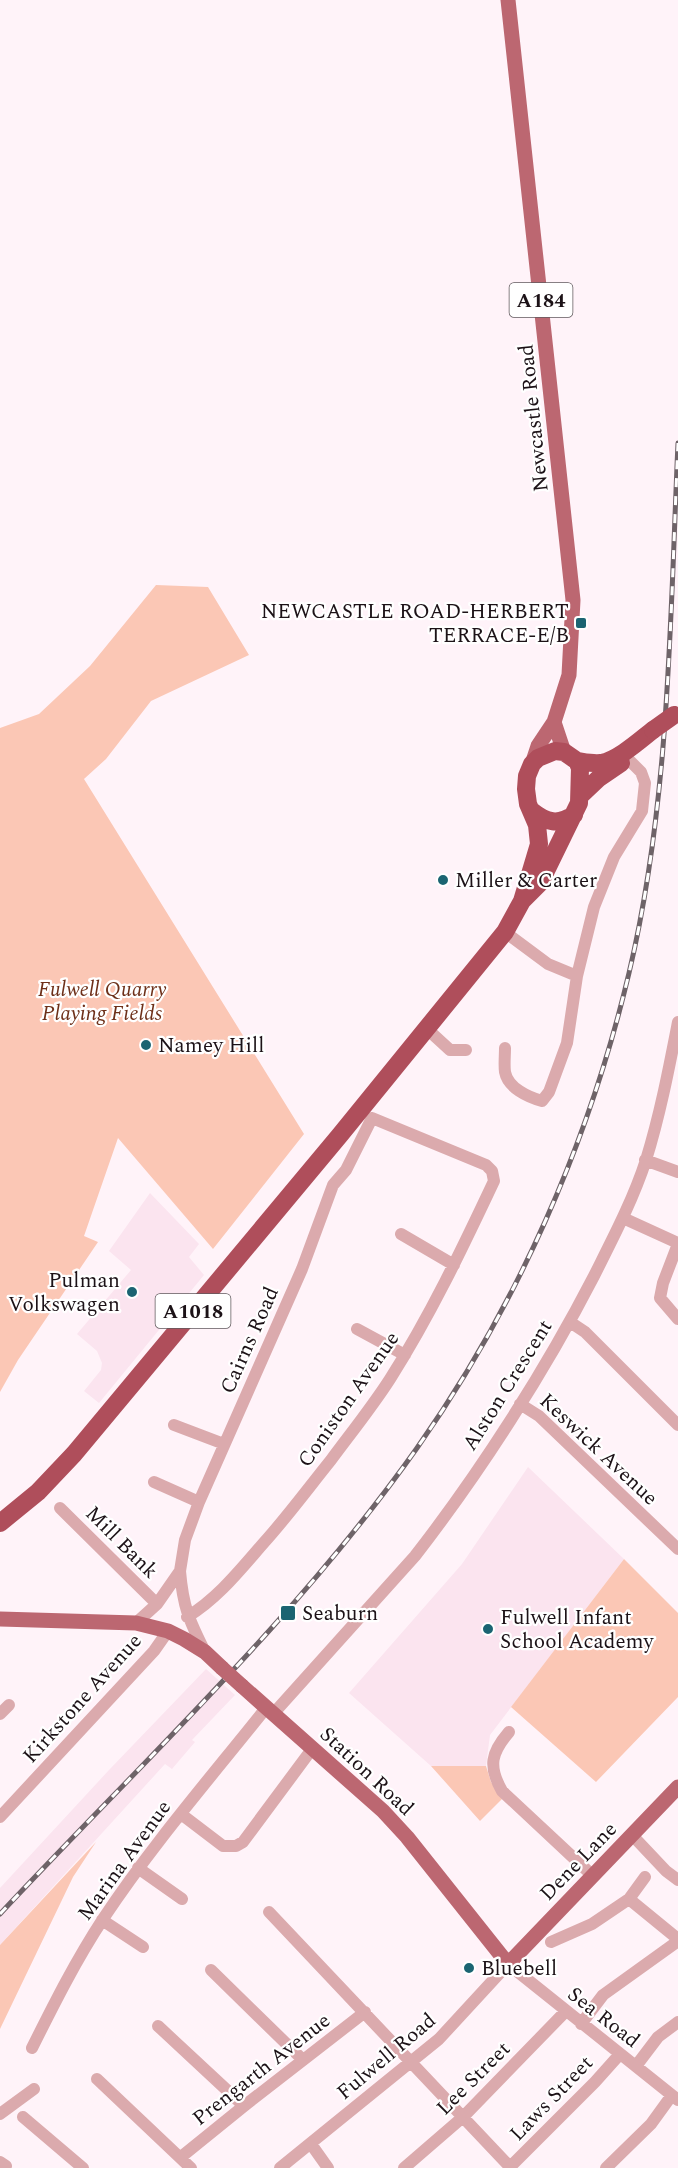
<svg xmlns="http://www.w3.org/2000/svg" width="678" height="2168" viewBox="0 0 678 2168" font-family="Spectral,serif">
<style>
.built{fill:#fbe4ef}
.green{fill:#fbc7b5}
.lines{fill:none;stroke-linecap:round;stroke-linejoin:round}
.minor{stroke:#dbaaad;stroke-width:12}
.major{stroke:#bc6771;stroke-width:15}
.highway{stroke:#af4e5b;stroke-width:18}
.rail-casing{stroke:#6e6368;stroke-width:5}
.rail{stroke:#fff;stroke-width:3;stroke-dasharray:9;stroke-linecap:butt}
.major-bridge{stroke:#bc6771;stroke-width:15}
.highway-bridge{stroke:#af4e5b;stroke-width:18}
.poi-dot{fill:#1b6472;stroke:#fff;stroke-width:2}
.labels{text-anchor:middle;stroke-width:4.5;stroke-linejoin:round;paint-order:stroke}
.shield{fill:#fff;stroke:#60595d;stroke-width:1.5}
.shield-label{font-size:20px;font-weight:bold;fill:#1c1217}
.street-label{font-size:21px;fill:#1c1217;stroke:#fff}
.poi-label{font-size:21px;fill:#1c1217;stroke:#fff;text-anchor:start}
.park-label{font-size:21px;font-style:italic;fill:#6e3019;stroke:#fff}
</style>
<rect width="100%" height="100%" fill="#fff3f9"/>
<path class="built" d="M150,1193L199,1244L189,1257L204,1275L99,1403L84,1391L101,1370L102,1363L97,1351L77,1334L131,1270L109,1251Z
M528,1467L624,1559L490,1735L486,1766H431L349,1693L462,1564Z
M206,1669L235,1695L192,1740L195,1742L172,1769L165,1764L0,1945V1888L109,1770Z"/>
<path class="green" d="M156,585L208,587L249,655L151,701L106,759L84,779L304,1134L213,1249L118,1138L84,1236L98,1242L18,1360L0,1392V728L39,714L90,666Z
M624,1559L678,1613V1697L596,1782L511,1707Z
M431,1766H486L491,1782L503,1798L480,1821Z
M96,1842L73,1877L0,2029V1945Z"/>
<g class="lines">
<path class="minor" d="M505,932L548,964L577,976
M426,1028L450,1050H466
M505,1048C505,1056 504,1065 505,1072C508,1088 528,1097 542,1101L549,1092L567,1043L577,976L594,907L614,857L642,811L645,783L641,772L627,758
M645,1160L678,1172
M623,1218L678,1243
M401,1234L454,1265
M678,1244L663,1283L660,1298L678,1319
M570,1322L585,1332L678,1425
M357,1329L405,1355
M520,1404L539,1416L678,1549
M174,1425L224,1444
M154,1482L199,1502
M60,1508L157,1604
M180,1571L185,1540L199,1502L302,1269L333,1185L346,1170L372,1118
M187,1617C220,1597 243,1566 268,1538C290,1513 310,1486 331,1460C351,1433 372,1407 390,1379C430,1316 462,1249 494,1181L492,1171L486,1165L372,1118
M136,1623L157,1604L180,1571C183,1607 189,1620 205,1652
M0,1714L9,1705
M273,1714L415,1556C481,1471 545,1371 594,1276C613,1238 633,1200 646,1160C660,1115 669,1068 678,1022
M509,1732C491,1753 488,1766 502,1791L593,1876
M181,1814L223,1846H236L243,1842L312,1749
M0,1817L154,1651L168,1631
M632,1835L666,1871L678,1880
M138,1868L182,1899
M629,1899L678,1939
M269,1912L511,2168
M102,1920L143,1947
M551,1942L592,1924L629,1899L645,1877
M211,1970L303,2060
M581,2024L603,1995L678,1941
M158,2026L244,2106
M32,2048C54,2004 76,1960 103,1919C152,1845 211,1777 266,1708
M636,2066L658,2037L678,2022
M97,2079L191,2168
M0,2114L34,2089
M23,2117L83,2168
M311,2144L328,2168
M181,2157L244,2106L365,2012
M0,2162L6,2166L5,2168
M280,2168L439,2039L508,1964L678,2100
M404,2168L463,2117L565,2012
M509,2168L595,2082L620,2054
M606,2168L651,2124L672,2095"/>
<path class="major" d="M508,0L573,600L569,675L554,722L538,746L532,764
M554,722L564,752
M0,1619L136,1623L168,1631L184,1639L205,1652L222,1668
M242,1686L383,1811L407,1837L508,1964L678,1787"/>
<path class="highway" d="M577,761C584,762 593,764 601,763C618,760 639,741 653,730
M581,795L599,778L621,763
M532,811C547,823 558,825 574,815
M0,1523L38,1492L74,1454L340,1135L505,932L522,901L540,883L579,803L580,768L577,761L564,752L555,751L538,758L532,764L527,776L526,789L528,804L537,825L539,844L522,901"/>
<defs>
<path id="rail" d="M0,1914C141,1763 297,1618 417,1448C517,1306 589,1142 629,973C670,800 670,619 678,443"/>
</defs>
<use href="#rail" class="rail-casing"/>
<use href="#rail" class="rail"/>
<path class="major-bridge" d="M222,1668L242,1686"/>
<path class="highway-bridge" d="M653,730L674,715"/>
</g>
<g class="poi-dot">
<rect x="575" y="617" width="12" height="12" rx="3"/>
<circle cx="443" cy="880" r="6"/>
<circle cx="146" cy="1045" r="6"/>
<circle cx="132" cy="1292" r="6"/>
<rect x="280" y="1605" width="16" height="16" rx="3"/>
<circle cx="488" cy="1629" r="6"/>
<circle cx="469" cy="1968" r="6"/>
</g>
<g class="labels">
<g class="shield">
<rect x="509.5" y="283" width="63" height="34" rx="4.5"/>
<rect x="155.5" y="1294" width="75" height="34" rx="4.5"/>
</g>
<g class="shield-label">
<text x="541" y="307">A184</text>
<text x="193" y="1318">A1018</text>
</g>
<g class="street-label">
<text transform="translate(533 418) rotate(-96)" y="7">Newcastle Road</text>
<text transform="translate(249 1340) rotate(-66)" y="7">Cairns Road</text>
<text transform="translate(507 1385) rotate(-58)" y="7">Alston Crescent</text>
<text transform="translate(348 1399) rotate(-55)" y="7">Coniston Avenue</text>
<text transform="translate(599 1449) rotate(43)" y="7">Keswick Avenue</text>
<text transform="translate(122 1542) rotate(45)" y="7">Mill Bank</text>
<text transform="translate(82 1698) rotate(-48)" y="7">Kirkstone Avenue</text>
<text transform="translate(367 1771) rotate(43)" y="7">Station Road</text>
<text transform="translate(124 1860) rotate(-54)" y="7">Marina Avenue</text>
<text transform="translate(578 1861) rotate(-46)" y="7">Dene Lane</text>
<text transform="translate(604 2017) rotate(38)" y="7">Sea Road</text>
<text transform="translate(386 2056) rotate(-40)" y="7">Fulwell Road</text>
<text transform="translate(261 2069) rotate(-38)" y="7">Prengarth Avenue</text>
<text transform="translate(473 2078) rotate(-45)" y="7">Lee Street</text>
<text transform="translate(551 2098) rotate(-46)" y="7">Laws Street</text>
</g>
<g class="poi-label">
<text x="569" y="618" text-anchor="end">NEWCASTLE ROAD-HERBERT<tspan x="569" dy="24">TERRACE-E/B</tspan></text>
<text x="455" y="887">Miller &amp; Carter</text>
<text x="158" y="1052">Namey Hill</text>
<text x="120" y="1287" text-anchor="end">Pulman<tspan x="120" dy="24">Volkswagen</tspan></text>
<text x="302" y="1620">Seaburn</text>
<text x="500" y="1624">Fulwell Infant<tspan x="500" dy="24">School Academy</tspan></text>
<text x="481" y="1975">Bluebell</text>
</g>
<g class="park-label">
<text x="102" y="996">Fulwell Quarry<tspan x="102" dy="24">Playing Fields</tspan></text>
</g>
</g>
</svg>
